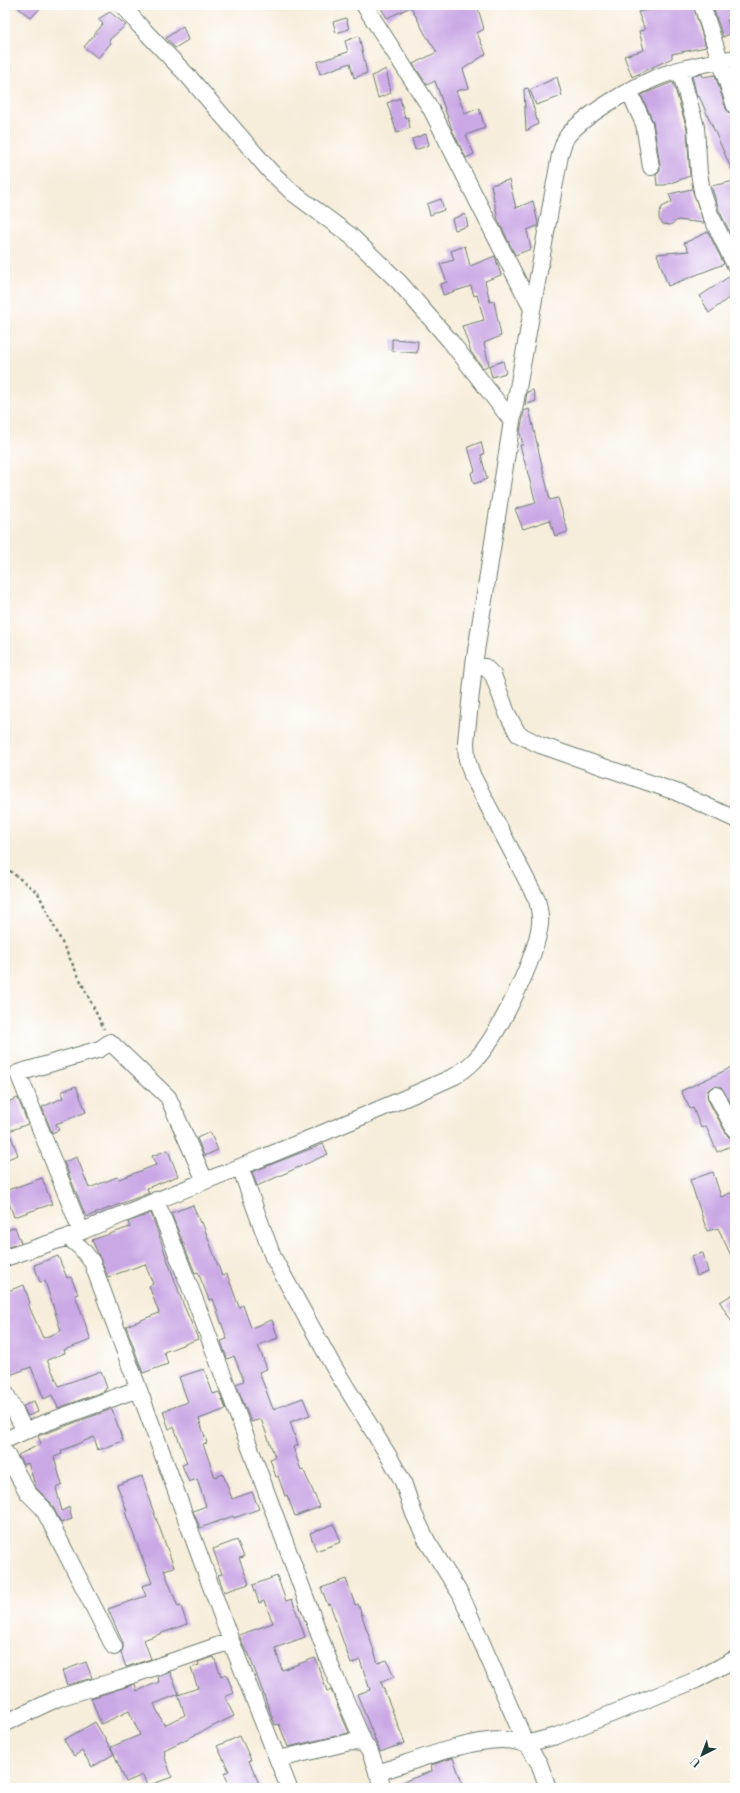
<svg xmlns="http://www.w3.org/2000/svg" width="740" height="1793" viewBox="0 0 740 1793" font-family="'Libre Bodoni',serif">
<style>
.building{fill:#caa8e5}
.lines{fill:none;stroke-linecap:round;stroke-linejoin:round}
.minor-casing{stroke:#6b7b6e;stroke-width:18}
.path{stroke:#6b7b6e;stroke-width:2.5;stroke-dasharray:3 3;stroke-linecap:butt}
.minor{stroke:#fff;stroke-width:16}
</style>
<rect width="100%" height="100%" fill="#fff"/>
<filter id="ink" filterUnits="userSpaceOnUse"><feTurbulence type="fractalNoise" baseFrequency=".025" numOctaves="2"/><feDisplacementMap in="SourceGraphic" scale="8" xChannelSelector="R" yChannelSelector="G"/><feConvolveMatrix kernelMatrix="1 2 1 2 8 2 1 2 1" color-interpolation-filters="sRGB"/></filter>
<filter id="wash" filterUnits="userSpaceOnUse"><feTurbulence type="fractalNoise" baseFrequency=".012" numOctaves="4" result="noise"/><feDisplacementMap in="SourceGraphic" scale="16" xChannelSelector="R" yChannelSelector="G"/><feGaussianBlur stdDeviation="0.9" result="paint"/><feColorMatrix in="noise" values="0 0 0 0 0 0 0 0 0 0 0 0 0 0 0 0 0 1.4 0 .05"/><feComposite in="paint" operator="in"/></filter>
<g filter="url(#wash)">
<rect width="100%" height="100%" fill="#f7eddb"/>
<g id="blocks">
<path class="building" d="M15,5H43L31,18Z
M379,5H477L484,29L477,33L486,54L463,69L469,88L456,91L465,114L479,108L485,128L466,135L474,154L466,158L453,132L435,81L427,85L413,64L437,52L425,34L411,7L387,18Z
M673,5H693L706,47L672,54V58L632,77L624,56L644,50L639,31L645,30L638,12Z
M712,5H735V15L727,20L732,33L723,37Z
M110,12L126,25L109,40L111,43L98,58L84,47L103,24L98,19Z
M346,18L349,29L336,33L333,22Z
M183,26L188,40L175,48L166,38Z
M359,36L367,73L354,78L350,63L320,74L317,62L348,52L345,41Z
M386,69L391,93L378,98L372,76Z
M702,74L703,77L715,75L726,109L729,113L735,115V177L699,96L697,97L692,76Z
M557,77L562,96L536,105L530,90Z
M673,82L687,129L690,176L665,185H657L656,175L660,171V165L653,122L641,95Z
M528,88L538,124L526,131L524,89Z
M400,98L405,118L408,117L410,128L397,133L387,103Z
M426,134L429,145L415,150L412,139Z
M509,180L516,208L533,201L538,223V226L527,230L531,249L515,255L498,220L491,185Z
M735,181V243L719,210L711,186Z
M692,189L704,223L678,220L670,225L663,224L659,219V213L662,207L672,202L669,194Z
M441,199L444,210L430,215L427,204Z
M465,214L468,226L455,230L452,219Z
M708,232L724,264L668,286L657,254L689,251L684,243Z
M465,246L470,266L495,256L501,275L485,281L490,302L494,301L501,336L484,343L489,365L483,368L471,352L462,326L484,320L477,295L474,296L471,286L443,295L440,284L447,282L440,264L454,260L451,251Z
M733,274H735V293L709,313L700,296Z
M392,339L418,341L417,353L392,351Z
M503,361L506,373L492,377L489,366Z
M533,390L536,401L525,405L527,392Z
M529,409L550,500L558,498L568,532L555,536L550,520L523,529L515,509L536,503L520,445H523L520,433L524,411Z
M481,442L484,454L481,455L487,479L474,484L471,473L475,471L468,447Z
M735,1064V1110L721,1087H712L708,1090L707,1094L708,1100L727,1135L730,1138L735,1139V1144L717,1152L706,1126L701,1128L693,1108L690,1109L681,1091L726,1070Z
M76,1086L86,1112L56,1124L59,1130L52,1133L42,1107L63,1098L61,1092Z
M18,1098L28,1124L9,1131L18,1155L5,1160V1103Z
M210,1132L218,1150L204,1156L197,1138Z
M323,1144L328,1154L257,1186L252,1172Z
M168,1150L178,1176L147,1188L149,1193L86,1217L64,1162L77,1157L89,1188L117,1177L119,1179L156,1165L152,1156Z
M713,1172L721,1197L735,1191V1264L718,1228L707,1231L690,1180Z
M42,1178L52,1204L14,1217L5,1191Z
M193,1205L200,1223L202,1222L222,1276L227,1274L239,1307L243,1305L251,1328L272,1320L278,1338L258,1345L267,1369L259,1372L273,1409L303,1398L310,1415L290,1422L298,1445L293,1447L301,1470L303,1469L320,1507L295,1516L287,1495L285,1496L278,1476L276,1477L270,1459L275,1457L261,1419L251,1422L236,1384L244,1381L234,1356L227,1359L221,1341L227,1339L213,1299L209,1300L198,1272L195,1273L171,1213Z
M151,1213L182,1301L198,1339L164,1352L168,1364L143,1373L126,1326L159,1313L149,1286L153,1284L145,1264L108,1277L92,1240L130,1227L128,1222Z
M15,1227L21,1243L5,1248V1231Z
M703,1253L708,1272L697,1276L691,1256Z
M58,1256L67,1278L71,1277L78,1294L75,1295L91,1340L64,1350L65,1353L47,1360L59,1386L101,1371L107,1388L105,1389V1391L58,1408L52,1395L44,1399L31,1367L5,1377V1292L24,1285L30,1303L28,1304L43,1338L61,1331L45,1281L40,1282L34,1265Z
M735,1293V1327L720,1302Z
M204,1369L213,1394L219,1392L226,1409L199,1419L207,1443L203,1444L215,1477L223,1474L232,1499L252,1492L259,1509L234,1518L233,1516L200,1528L193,1511L206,1506L197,1479L189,1482L182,1465L187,1463L174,1427L169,1429L163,1411L188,1402L179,1377Z
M34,1401L38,1412L28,1416L23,1406Z
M112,1409L123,1441L98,1450L94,1437L61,1451L62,1454L54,1457L62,1485L56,1488L62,1511L69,1507L72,1519L61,1523L51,1503L36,1488L28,1463L23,1465L18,1455L41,1444L38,1436Z
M142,1476L148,1494H147L174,1567L164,1570L178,1607L181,1606L187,1624L146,1639L144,1640L151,1659L126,1667L121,1653L123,1648V1643L108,1609L146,1596L142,1586L152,1583L125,1512L127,1511L117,1485Z
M334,1524L341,1542L316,1551L310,1533Z
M237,1540L244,1557L239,1558L249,1584L224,1592L218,1575L222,1574L213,1549Z
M277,1576L286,1601L292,1599L305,1637L275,1648L282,1670L315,1658L327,1691L331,1690L349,1733L288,1747L279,1724L275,1725L248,1652H246L239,1635L273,1623L264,1601L259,1603L253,1585Z
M346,1579L355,1605L358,1604L378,1663L387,1660L394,1677L381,1682L405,1743L380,1752L357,1694L370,1690L360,1660L351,1664L330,1604L328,1605L321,1588Z
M214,1657L221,1676L226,1674L234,1693L225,1697L234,1716L164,1750L165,1755H164L172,1777L147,1786L143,1775L126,1782L111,1747L140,1735L129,1711L101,1724L91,1698L135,1684L137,1691L159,1682L158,1677L170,1672L179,1694L154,1704L164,1725L185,1715L178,1695L198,1688L191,1668L199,1665L198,1662Z
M86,1662L92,1678L67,1685L62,1671Z
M95,1722L114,1754L92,1767L82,1751L74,1756L64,1740Z
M240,1736L251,1760L249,1761L261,1788H231L224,1773L229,1771L217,1746Z
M453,1758L464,1788H392V1786L432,1771L431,1765Z"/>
</g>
</g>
<g filter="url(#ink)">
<use href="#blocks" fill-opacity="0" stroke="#6b7b6e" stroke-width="1"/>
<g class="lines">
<defs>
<path id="minor" d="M122,5L139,25L189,77L270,171L293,193L351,236L399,282L451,342L512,421
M364,5L431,109L532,309
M702,5L735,106
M680,70L696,127L699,173L702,191L710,214L735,265
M629,91L644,124L651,167
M474,664L485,667L493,675L507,713L518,734L540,745L676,792L735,819
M716,1095L735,1130
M240,1167L273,1257L332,1364L391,1460L403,1482L414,1514L427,1541L461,1595L526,1744L556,1736L696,1680L735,1659
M156,1200L200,1313L332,1669L364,1743
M81,1231L18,1073L100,1049L110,1042L168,1097L205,1181
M68,1237C197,1183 328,1134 455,1076C461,1072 467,1068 472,1063C497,1040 536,958 540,924C541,916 539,908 537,900L472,775L467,759L466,742L474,664L512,421L560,155C562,148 564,140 568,135C589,111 644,80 675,71C695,65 715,62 735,58
M5,1258L68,1237L81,1248L92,1262L231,1641L289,1788
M5,1392L25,1431
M5,1440L34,1427L138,1389
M5,1452L28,1493L43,1508L114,1647
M5,1723L58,1698L121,1679L231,1641
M279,1759L350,1742L364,1743L370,1752L383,1788
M377,1773C412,1762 466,1740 502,1740C510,1740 519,1742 526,1744L539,1763L548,1788"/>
</defs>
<use href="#minor" class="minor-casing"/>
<path class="path" d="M5,867L38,893L104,1029"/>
<use href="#minor" class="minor"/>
</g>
</g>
<rect width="740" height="1793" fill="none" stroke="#fff" stroke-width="20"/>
<g transform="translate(702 1755) rotate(222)" stroke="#ffffff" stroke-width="3" paint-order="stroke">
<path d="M0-3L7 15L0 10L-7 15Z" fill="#1f3d34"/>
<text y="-6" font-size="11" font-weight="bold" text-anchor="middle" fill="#1f3d34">U</text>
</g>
</svg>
